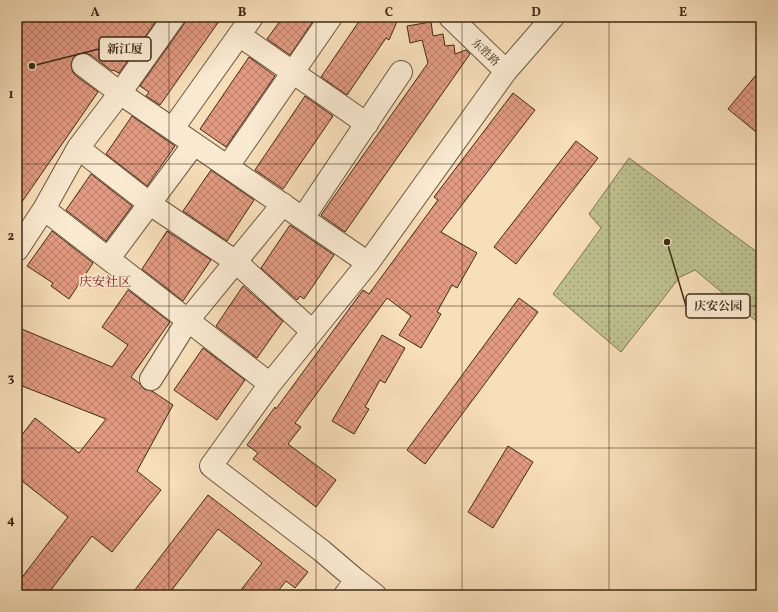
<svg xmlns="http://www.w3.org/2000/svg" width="778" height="612" viewBox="0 0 778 612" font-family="Vollkorn,'Noto Serif SC',serif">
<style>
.park{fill:url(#park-dots);stroke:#7e7652}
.building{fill:url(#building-cross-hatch);stroke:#3e2a15}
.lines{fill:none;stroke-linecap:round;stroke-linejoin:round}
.minor-casing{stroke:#6c573e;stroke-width:24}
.minor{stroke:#faead2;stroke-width:22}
.grid{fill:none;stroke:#3e2a15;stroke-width:1;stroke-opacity:0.55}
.labels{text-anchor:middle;stroke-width:3.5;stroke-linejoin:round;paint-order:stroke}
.street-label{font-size:11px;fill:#3e2a15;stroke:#faead2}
.quarter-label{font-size:13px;fill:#7a1f14;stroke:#faead2}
.leader{fill:none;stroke:#3e2a15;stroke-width:1.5}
.callout-dot{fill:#3e2a15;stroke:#faead2;stroke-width:1.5}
.callout{fill:#faead2;stroke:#3e2a15;stroke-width:1.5}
.callout-label{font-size:12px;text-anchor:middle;font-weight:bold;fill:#3e2a15}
.neatline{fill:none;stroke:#3e2a15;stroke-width:1.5}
.grid-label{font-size:13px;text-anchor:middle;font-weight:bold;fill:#3e2a15}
</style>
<defs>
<pattern id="park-dots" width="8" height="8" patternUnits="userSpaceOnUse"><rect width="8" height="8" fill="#bec18f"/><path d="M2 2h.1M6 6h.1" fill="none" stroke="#9c9d74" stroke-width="1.8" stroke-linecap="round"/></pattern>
<pattern id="building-cross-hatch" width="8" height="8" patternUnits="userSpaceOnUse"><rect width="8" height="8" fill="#e29a82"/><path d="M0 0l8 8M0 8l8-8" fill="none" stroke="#b97e69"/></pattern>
</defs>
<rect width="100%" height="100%" fill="#f7dfba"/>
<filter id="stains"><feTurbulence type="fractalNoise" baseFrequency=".005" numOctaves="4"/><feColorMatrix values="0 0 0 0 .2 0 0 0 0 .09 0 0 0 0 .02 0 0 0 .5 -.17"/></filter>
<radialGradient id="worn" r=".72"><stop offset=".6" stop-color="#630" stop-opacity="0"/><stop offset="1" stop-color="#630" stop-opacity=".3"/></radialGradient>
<path class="park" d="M629,158L761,255V325L695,270L680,277L621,352L553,294L601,228L589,214Z"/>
<path class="building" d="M17,17H159L119,73L113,70L112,71L91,55L85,53L78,54L73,58L71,64L72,70L75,75L98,92L17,209Z
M186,17H222L160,105L146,96L149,92L140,86L184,24Z
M283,17H316L290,55L267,39Z
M362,17H399L389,40L386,38L347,95L321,77Z
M431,22L433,36L443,34L445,46L454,45L455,54L466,50L470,54L345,232L321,215L428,63L422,40L410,43L407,26Z
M249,57L275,76L226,147L200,129Z
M761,69V136L728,109Z
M513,93L535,110L441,232L477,253L457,288L452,285L437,312L441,314L421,348L399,335L411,316L387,298L295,423L301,427L288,444L336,480L316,507L253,459L258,453L247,445L275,407L276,409L363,290L369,294L438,200L434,197Z
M305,96L333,116L283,189L255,170Z
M132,116L175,146L147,186L106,154Z
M576,141L598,158L516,264L494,247Z
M211,170L254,200L227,241L183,211Z
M91,174L132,206L106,241L66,210Z
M290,225L334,255L304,299L300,296L297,300L261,268Z
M52,231L93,263L69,299L51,286L53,283L27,266Z
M167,231L211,260L183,301L142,269Z
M243,286L283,321L257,358L216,326Z
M128,290L170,322L131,377L139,383L144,389L152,391L173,405L137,471L161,490L112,552L92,536L47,595H17V584L68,517L17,477V441L35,418L79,453L106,419L17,384V327L112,367L128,345L102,327Z
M519,298L538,312L425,464L407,450Z
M382,335L405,348L385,383L380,380L365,407L369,409L354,434L332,421Z
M203,348L245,380L217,420L174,390Z
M508,446L533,462L493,528L468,512Z
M208,495L308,572L295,588L286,581L275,595H237L262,563L218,529L168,595H131Z"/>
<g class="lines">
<defs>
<path id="minor" d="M450,17L506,71
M239,35L367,124
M83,65L120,93L368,263
M173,128L252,17
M78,148L150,204L236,262L312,331
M228,166L331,17
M44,209L270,384
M303,218L401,72
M17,250L44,209L78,148L120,93L174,17
M109,258L194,144
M151,379L188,320L283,204
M356,580L375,595
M345,595L356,580L322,551L211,466L270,384L368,263L506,71L553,17"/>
</defs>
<use href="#minor" class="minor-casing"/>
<use href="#minor" class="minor"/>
</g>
<path class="grid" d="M169,17V595M316,17V595M462,17V595M609,17V595M17,164H761M17,306H761M17,448H761"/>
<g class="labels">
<g class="street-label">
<text transform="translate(486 52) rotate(44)" y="4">东胜路</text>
</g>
<g class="quarter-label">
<text x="105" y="286">庆安社区</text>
</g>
</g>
<path class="leader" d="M32 66L99 49M667 242L686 306"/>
<g class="callout-dot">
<circle cx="32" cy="66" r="4"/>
<circle cx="667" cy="242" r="4"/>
</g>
<g class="callout">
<rect x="99" y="37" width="52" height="24" rx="4"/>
<rect x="686" y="294" width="64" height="24" rx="4"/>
</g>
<g class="callout-label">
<text x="125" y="53">新江厦</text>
<text x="718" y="310">庆安公园</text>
</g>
<rect width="778" height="612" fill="none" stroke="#f7dfba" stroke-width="44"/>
<rect x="22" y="22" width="734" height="568" class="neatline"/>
<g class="grid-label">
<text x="95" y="16">A</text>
<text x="242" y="16">B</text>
<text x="389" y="16">C</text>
<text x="536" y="16">D</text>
<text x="683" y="16">E</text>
<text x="11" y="98">1</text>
<text x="11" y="240">2</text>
<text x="11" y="382">3</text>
<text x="11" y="524">4</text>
</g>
<rect width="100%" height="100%" filter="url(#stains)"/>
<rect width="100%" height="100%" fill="url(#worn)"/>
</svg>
